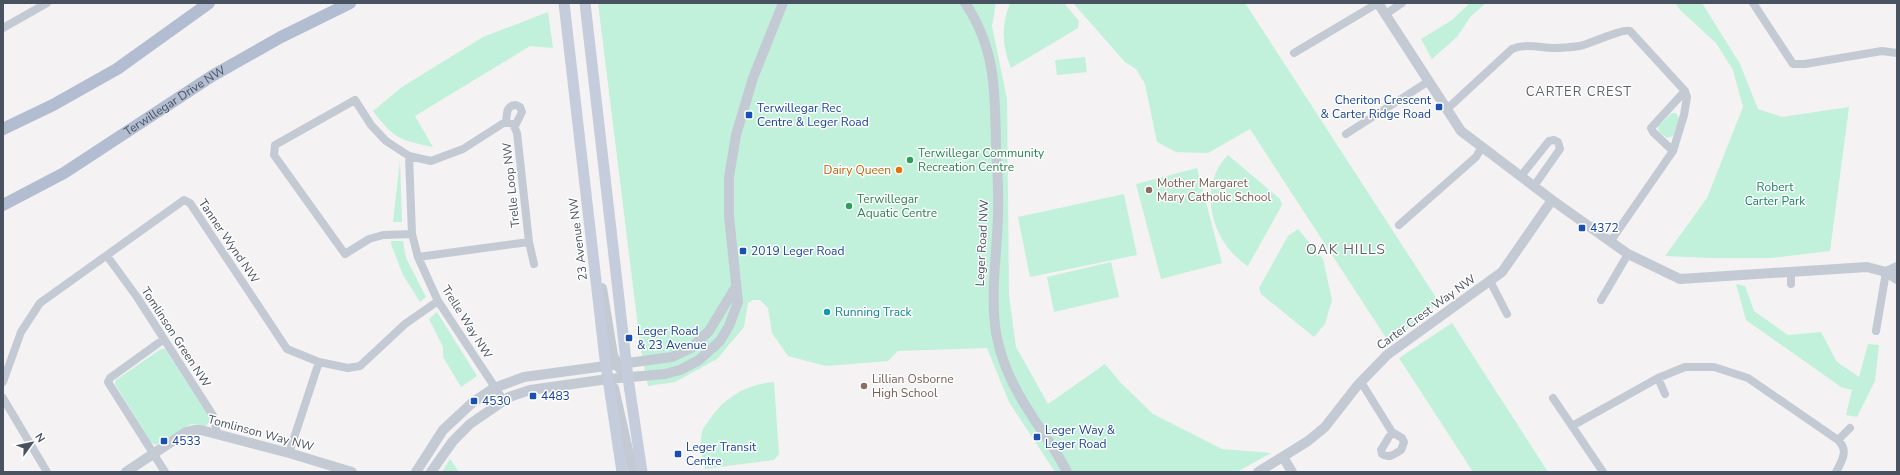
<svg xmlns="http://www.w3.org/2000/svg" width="1900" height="475" viewBox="0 0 1900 475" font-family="'Nunito Sans',sans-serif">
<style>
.green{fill:#c1f1db}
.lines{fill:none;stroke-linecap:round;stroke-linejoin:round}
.minor{stroke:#c3cad4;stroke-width:8}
.tertiary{stroke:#c3cad4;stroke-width:10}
.secondary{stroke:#c5ccdb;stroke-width:11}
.primary{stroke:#b2bdd1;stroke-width:12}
.transit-dot{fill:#1a4fb4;stroke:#fff;stroke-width:1.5}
.leisure-dot{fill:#2e9e5b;stroke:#fff;stroke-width:1.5}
.food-dot{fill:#e8710a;stroke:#fff;stroke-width:1.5}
.education-dot{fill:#8d6e63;stroke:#fff;stroke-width:1.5}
.culture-dot{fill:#0f9aa8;stroke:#fff;stroke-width:1.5}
.labels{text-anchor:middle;stroke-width:3;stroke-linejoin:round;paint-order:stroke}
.transit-label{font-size:12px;fill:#164399;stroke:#fff;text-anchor:start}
.street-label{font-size:12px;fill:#495260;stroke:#fff}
.leisure-label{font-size:12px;fill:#27864d;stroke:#fff;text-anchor:start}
.food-label{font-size:12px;fill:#c56008;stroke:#fff;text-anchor:end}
.education-label{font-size:12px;fill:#785e54;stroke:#fff;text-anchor:start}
.park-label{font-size:12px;fill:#16865f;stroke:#fff}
.culture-label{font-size:12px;fill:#0d838f;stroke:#fff;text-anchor:start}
.neighbourhood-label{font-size:13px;letter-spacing:1px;fill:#5e6167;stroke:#fff}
.quarter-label{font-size:14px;letter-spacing:1px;fill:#5e6167;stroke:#fff}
</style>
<rect width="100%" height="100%" fill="#f4f2f2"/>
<path class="green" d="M598,3H996L992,26L1007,99L1009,295L1016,347L1048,404L1105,364L1121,383L1153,414L1222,449L1271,453L1237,472H1055L1009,402L987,348L898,351L888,361L826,366L788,356L772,333L768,308L760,300H753L748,303L744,327L717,359L675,382L648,386L641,351Z
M1010,3H1064L1079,21L1078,28L1011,68C1002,46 1001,25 1010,3Z
M1073,3H1245L1439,302L1390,344L1250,129L1208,153L1176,152L1157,142L1145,84L1136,69L1125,62Z
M1470,3H1486L1471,16L1457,37L1432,59L1421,39L1452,20Z
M1675,3H1702L1740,64L1758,109L1782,117L1849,107L1830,251L1771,258H1709L1665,256L1707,198L1743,107L1733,70L1716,43L1680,10Z
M548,12L553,48L530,46L415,116L433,147C400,140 394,139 373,111L402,87L483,37Z
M1085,57L1087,72L1057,75L1055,60Z
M1672,113H1676L1679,118L1673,136L1667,138L1659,132L1658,126Z
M1228,155L1280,199L1282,205L1248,266C1212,244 1196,187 1228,155Z
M400,160L402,222H393Z
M1197,168L1222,263L1161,279L1136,184Z
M1124,194L1137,255L1030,277L1018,217Z
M1298,229L1323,259L1332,300L1325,324L1314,337L1261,294L1259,288L1288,236Z
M391,241H403L406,258L426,297L420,302L403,275L391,244Z
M1111,262L1119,297L1054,312L1047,277Z
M1736,284L1745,286L1754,311L1788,335L1821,332L1837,362L1859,377L1868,344L1879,345L1875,381L1857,417L1846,415L1852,390L1841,387L1746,320Z
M437,312L477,376L461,387L443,357V347L429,319Z
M1452,323L1548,472H1473L1399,358Z
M161,349H165L209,416L210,421L206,426L191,424L156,445L151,443L115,384L116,380Z
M774,382L779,454L774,460L705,469C702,457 699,445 702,432C703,428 707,423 710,419C725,397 747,384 774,382Z
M450,459L459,472H442Z"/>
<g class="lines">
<path class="minor" d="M1753,3L1793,64H1805L1882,51L1897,53
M1386,14L1402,3
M3,28L47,3
M1294,53L1378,3
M1447,109L1512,49C1526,43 1540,48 1555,48C1563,48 1572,47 1580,46C1591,43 1624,28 1630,31L1685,91L1687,97L1684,115L1673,151L1610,242
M506,122C507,114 506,105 516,105L520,107L522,112L515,126
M1346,134L1429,81
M1673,151L1653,132L1651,128L1685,91
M409,156L412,234L418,257L438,301L504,401
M1521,176L1549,141L1554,140L1558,142L1560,149L1534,186
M1399,225L1476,157L1482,147
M412,234L383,235L369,239L345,254L274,155L275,145L355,100L371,125L386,141L409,156L431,161L463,149L502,124L506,122L513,124L517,133L529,242L418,257
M529,242L534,264
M107,256L137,297L214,417L217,434
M1791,272V284
M1490,281L1507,314
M1601,300L1628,254
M1876,331L1886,272
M164,339L110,378L108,382L165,472
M1658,378L1665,394
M3,382L21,332L40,303L184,200L190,203L287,349L319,362L348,368L360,366L405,324L438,301
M1361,382L1392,432L1402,438L1404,442L1401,450C1395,454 1389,459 1382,454L1381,450L1392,432
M3,398L47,472
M1553,398L1572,426
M1838,440L1850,428
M289,453L319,362
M1603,472L1572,426L1658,378L1685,367H1714L1748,378L1838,440C1849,450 1842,461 1836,472"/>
<path class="tertiary" d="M965,3C996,48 995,93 996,145C997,168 999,192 998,215C997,255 990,293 996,333C1001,360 1012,385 1027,408C1040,430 1056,449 1067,472
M1378,3L1461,131L1552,200L1628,254L1680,279L1867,267L1886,272L1897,279
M1886,272L1897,267
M602,288L613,355L620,369
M614,388L633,472
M1283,457L1292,472
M126,472L186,432L194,430H201L289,453L352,472
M416,472L443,430L472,403L494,388L524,377L672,357L691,348L709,331L735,288
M431,472L453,441L470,424L509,397L530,390L608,379L665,374L680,370L699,360L720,341L729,326L738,302L729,216V177L736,135L753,78L783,3
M1258,472L1308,441L1325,427L1357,386L1387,355L1502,272L1552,200"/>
<path class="secondary" d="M564,3L605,359L622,472
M585,3L628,378L642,472"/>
<g class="primary">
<path d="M3,129L53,105L117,69L209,3"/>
<path id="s1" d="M3,205L64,173L212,76L281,37L350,3"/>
</g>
</g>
<g class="transit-dot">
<rect x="1435" y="103" width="8" height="8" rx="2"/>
<rect x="745" y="111" width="8" height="8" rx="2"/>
<rect x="1578" y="224" width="8" height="8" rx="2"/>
<rect x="739" y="247" width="8" height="8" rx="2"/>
<rect x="625" y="334" width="8" height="8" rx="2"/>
<rect x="529" y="392" width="8" height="8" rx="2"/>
<rect x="470" y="397" width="8" height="8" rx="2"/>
<rect x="1033" y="433" width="8" height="8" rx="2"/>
<rect x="160" y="437" width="8" height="8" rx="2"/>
<rect x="674" y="450" width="8" height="8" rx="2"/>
</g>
<g class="leisure-dot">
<circle cx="910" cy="160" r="4"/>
<circle cx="849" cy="206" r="4"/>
</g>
<circle class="food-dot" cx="899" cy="170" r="4"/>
<g class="education-dot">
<circle cx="1149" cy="190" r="4"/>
<circle cx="864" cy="386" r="4"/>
</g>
<circle class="culture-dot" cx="827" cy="312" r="4"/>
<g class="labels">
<g class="transit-label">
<text x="1431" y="104" text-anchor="end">Cheriton Crescent<tspan x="1431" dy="14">&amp; Carter Ridge Road</tspan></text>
<text x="757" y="112">Terwillegar Rec<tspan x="757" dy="14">Centre &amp; Leger Road</tspan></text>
<text x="1590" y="232">4372</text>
<text x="751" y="255">2019 Leger Road</text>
<text x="637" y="335">Leger Road<tspan x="637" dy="14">&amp; 23 Avenue</tspan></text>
<text x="541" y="400">4483</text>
<text x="482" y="405">4530</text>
<text x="1045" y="434">Leger Way &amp;<tspan x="1045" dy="14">Leger Road</tspan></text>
<text x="172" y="445">4533</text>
<text x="686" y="451">Leger Transit<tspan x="686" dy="14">Centre</tspan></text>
</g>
<g class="street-label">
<text dy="4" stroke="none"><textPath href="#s1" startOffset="201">Terwillegar Drive NW</textPath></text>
<text transform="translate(511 185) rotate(-96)" y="4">Trelle Loop NW</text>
<text transform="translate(578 239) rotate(-97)" y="4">23 Avenue NW</text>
<text transform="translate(229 241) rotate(56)" y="4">Tanner Wynd NW</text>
<text transform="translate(982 243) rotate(-87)" y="4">Leger Road NW</text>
<text transform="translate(1426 312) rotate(-36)" y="4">Carter Crest Way NW</text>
<text transform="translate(467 322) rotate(58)" y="4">Trelle Way NW</text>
<text transform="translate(176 337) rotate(57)" y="4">Tomlinson Green NW</text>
<text transform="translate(261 433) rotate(15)" y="4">Tomlinson Way NW</text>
</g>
<g class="leisure-label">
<text x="918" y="157">Terwillegar Community<tspan x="918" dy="14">Recreation Centre</tspan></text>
<text x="857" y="203">Terwillegar<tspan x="857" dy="14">Aquatic Centre</tspan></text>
</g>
<g class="food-label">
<text x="891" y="174">Dairy Queen</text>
</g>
<g class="education-label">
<text x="1157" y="187">Mother Margaret<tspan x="1157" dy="14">Mary Catholic School</tspan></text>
<text x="872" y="383">Lillian Osborne<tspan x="872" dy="14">High School</tspan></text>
</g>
<g class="park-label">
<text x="1775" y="191">Robert<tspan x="1775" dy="14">Carter Park</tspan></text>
</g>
<g class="culture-label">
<text x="835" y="316">Running Track</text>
</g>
<g class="neighbourhood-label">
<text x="1579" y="96">CARTER CREST</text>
</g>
<g class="quarter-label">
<text x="1346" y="254">OAK HILLS</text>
</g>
</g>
<rect width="1900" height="475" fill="none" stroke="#495260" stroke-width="8"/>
<g transform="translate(32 443) rotate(57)" stroke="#ffffff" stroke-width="3" paint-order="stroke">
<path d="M0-3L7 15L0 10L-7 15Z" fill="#495260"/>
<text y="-6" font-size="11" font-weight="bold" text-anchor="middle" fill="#495260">N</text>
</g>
</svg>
